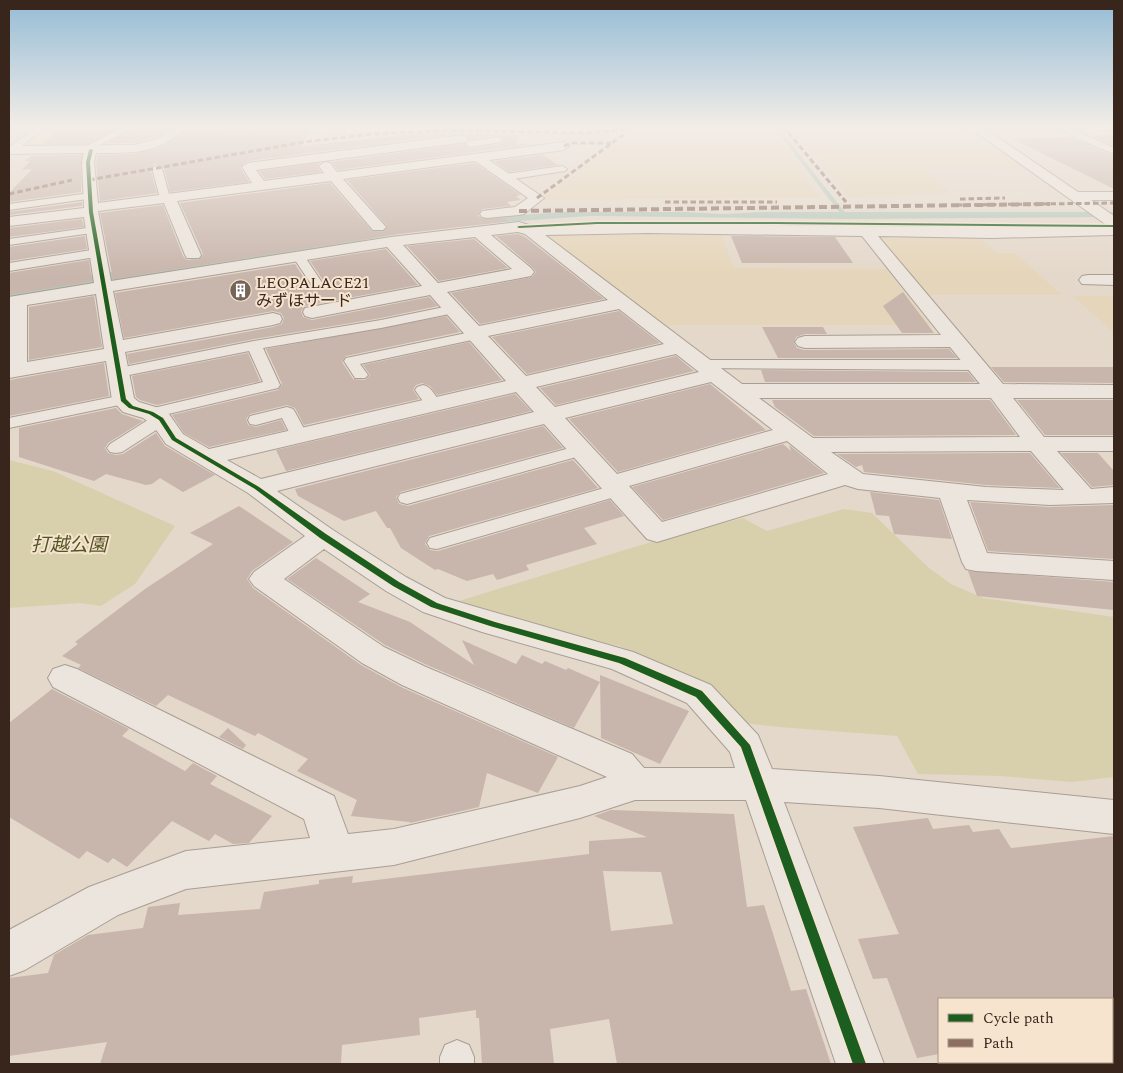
<svg xmlns="http://www.w3.org/2000/svg" width="1123" height="1073" viewBox="0 0 1123 1073" font-family="Spectral,'Noto Sans JP',serif">
<style>
.farmland{fill:#e5d5ba}
.green{fill:#d8d0ac}
.cemetery{fill:#d1caac}
.water{fill:#b6c8ba}
.lines{fill:none;stroke-linecap:round;stroke-linejoin:round}
.stream{fill:#b6c8ba;fill-rule:evenodd}
.building{fill:#c8b5ab;fill-rule:evenodd}
.service-casing{stroke:#a99e94;stroke-width:2}
.minor-casing{stroke:#a99e94;stroke-width:2}
.service{fill:#ece5dd;fill-rule:evenodd}
.minor{fill:#ece5dd;fill-rule:evenodd}
.quiet-far1{stroke:#8d6e63;stroke-width:3;stroke-dasharray:5.5 3;stroke-linecap:butt}
.quiet{stroke:#8d6e63;stroke-width:4;stroke-dasharray:8 4;stroke-linecap:butt}
.cycleway-casing{stroke:#f6e4cf;stroke-width:3}
.cycleway{fill:#1b5e20;fill-rule:evenodd}
.labels{text-anchor:middle;stroke-width:4;stroke-linejoin:round;paint-order:stroke}
.far-poi-label{font-size:16px;fill:#38251c;stroke:#f6e4cf;text-anchor:start}
.park-label{font-size:19px;font-style:italic;fill:#515522;stroke:#f6e4cf}
</style>
<rect width="100%" height="100%" fill="#e4d8ca"/>
<path class="farmland" d="M639,126H769L819,197L539,200Z
M791,126H969L981,134L800,136Z
M998,148L1028,169L925,168L951,194L849,197L810,149Z
M560,233L721,234L734,268L886,269L930,325H660L544,235Z
M877,234L978,236L997,253H1015L1062,295H926Z
M1073,296H1114V333Z"/>
<path class="green" d="M377,126H635L603,141H568L550,139L536,140L524,138L516,133L477,131H441L380,136L372,133Z
M9,460L53,471L175,526L135,584L101,606L80,603L9,608Z
M844,509L872,513L929,568L951,584L983,598L1114,617V777L1071,782L1001,776L918,774L897,736L779,727L743,723L693,682L619,646L531,625L459,601L641,545L743,518L767,531Z"/>
<path class="cemetery" d="M184,126H298L216,129L203,131L197,137L171,138Z
M319,126H362L368,133L331,137L330,126Z"/>
<path class="water" d="M565,212H687L723,214L766,212H1114V217L847,219L590,216L506,222L408,232L306,251L9,298V288L415,224L459,219Z"/>
<g class="lines">
<path class="stream" d="M773,126H777L847,215V217H843Z"/>
</g>
<path class="building" d="M311,126L302,146L442,131L447,135L462,133L519,134L515,145L525,143L527,145L338,170L331,162L463,144L469,149L501,144L504,141L498,135L470,139L462,133L248,161L240,167L249,182L170,192L164,168L156,163L150,168L157,193L100,201L96,162L98,155L133,154L156,149L167,144L183,131Z
M133,128H162L158,132L164,131L157,137L134,143H107Z
M58,129H117L88,144H43Z
M1114,135V146L1092,136Z
M1069,137L1114,156V189L1013,139Z
M82,155L81,192L9,202V193L32,169L22,170L30,161H25L31,156Z
M543,155L558,165L509,172L494,161Z
M319,163L317,166L321,172L265,179L259,171Z
M475,163L521,195L516,196L521,200L507,202L511,206L482,209L478,215L482,219L505,218L509,221L391,235L113,279L100,213L163,205L183,256L187,260H199L203,254L180,203L330,183L372,231L383,232L387,226L347,180Z
M82,202V206L9,215V212Z
M82,219L84,227L9,237V228Z
M518,234L524,236L604,299L480,324L451,293L532,277L536,272L532,267L496,236Z
M85,236L87,249L9,261V247Z
M731,236L835,237L853,263H742Z
M474,239L508,268L439,281L407,246Z
M386,249L418,285L305,306L301,311L303,317L312,320L429,297L438,306L381,318L254,339L129,364L127,354L273,327L282,324L284,318L281,313L273,311L124,338L115,293L295,264L311,289H322L325,283L310,261Z
M89,260L92,281L9,295V273Z
M903,292L934,333H902L883,306Z
M94,296L102,347L29,360V307Z
M619,311L660,343L527,374L492,337Z
M446,316L460,332L346,356L342,362L353,379L365,380L370,375L363,365L469,342L502,380L437,395L430,386L422,383L416,385L413,390L419,399L304,425L295,408L287,405L250,414L246,419L248,425L256,427L281,420L286,430L209,447L184,433L172,415L278,390L282,384L266,349Z
M762,327H823L827,334H805L796,337L794,343L797,348L804,350L949,349L957,358H778Z
M248,353L260,381L157,405L140,400L136,397L132,376Z
M676,356L694,371L556,405L540,388Z
M104,363L109,396L9,416L10,380Z
M991,367H1114V383L1004,382Z
M761,370L968,372L976,382H765Z
M710,384L766,430L618,472L569,419Z
M515,394L531,411L286,471L276,450Z
M772,400H990L1016,435L814,436L775,407Z
M1017,400H1114V435H1045Z
M116,408L122,414L143,421L108,443L105,448L108,453L116,455L123,454L156,433L165,446L215,475L183,492L160,478L152,484L146,485L106,474L94,481L19,457V428Z
M543,426L563,448L400,492L396,497L399,504L408,506L573,460L598,488L429,536L425,544L430,550L438,551L610,500L624,516L584,528L597,544L526,565L529,570L497,580L493,574L467,581L438,569L435,570L401,548L390,528H387L376,511L344,521L298,496L295,489Z
M783,444L791,451L789,445L824,473L663,520L632,487Z
M1030,453L1060,488L986,485L864,472L862,465L856,467L837,454Z
M1061,453H1098L1114,471V485L1092,487Z
M870,492L939,500L952,539L894,534L889,516L876,515Z
M970,502L1050,507L1114,505V559L988,551Z
M239,506L293,542L252,571L247,579L253,588L361,665L401,687L558,757L538,793L487,773L479,807L410,823V822L351,816L357,800L297,771L308,759L258,733L255,736L168,695L156,706L78,668L81,665L62,656L78,644L75,642L145,589L213,544L190,533Z
M316,558L370,594L358,602L410,622L474,665L462,640L516,664L522,655L542,664L545,661L566,670L568,668L600,682L574,728L427,665L385,645L287,579Z
M968,571L1114,582V610L977,596Z
M600,675L689,711L660,764L601,738Z
M52,689L129,729L122,736L185,771L193,763L217,776L210,784L272,816L249,843L233,844L215,834L209,841L172,821L127,867L113,858L108,863L87,851L79,859L9,817V723Z
M228,728L246,745L243,749L219,737Z
M611,810L734,814L747,907L764,905L791,991L806,989L831,1064H617L609,1019L550,1029L554,1064H482L479,1018H476V1010L419,1018L420,1035L342,1045L341,1064H100L107,1042L9,1056V978L48,973L54,955L88,935L143,928L148,907L180,903L178,915L260,909L264,892L319,884V880L353,876L352,883L589,854V841L647,837L594,816ZM603,871L661,872L673,924L611,931Z
M928,818L933,829L969,825L973,832L999,829L1011,848L1114,836V999H939V1054L917,1058L887,978L873,979L858,939L899,934L853,827Z"/>
<g class="lines">
<defs>
<path id="service" d="M974,126H1114V130H1074L1114,148V154L1065,133L1064,130H974Z
M124,127L131,129L88,151L85,152L81,149Z
M35,128L42,130L14,152H9V147Z
M498,137L502,140L501,142L469,147L465,144L469,141Z
M157,165L162,168L170,198L169,200L165,201L160,198L152,168Z
M562,166L567,169L565,171L506,180L501,177L506,174Z
M90,193L95,196L94,198L9,210V204Z
M94,227L98,228L100,230L98,232L9,245V239Z
M98,249L104,253L102,256L9,271V263Z
M299,253L303,254L323,284L322,287H312L311,284L293,257Z
M454,305L459,306L461,309L459,312L381,328L263,348L280,385L278,388L164,415L169,419L167,423L122,452L116,453L110,452L107,448L110,444L151,418L145,416L143,413L145,410L263,382L249,351L119,377L114,375L111,372L114,369L254,341L381,320Z
M476,331L481,332L483,335L481,338L360,364L368,375L365,378H355L344,361L346,358L351,357Z
M703,360H975L980,362L983,365L980,368L975,370L698,368L695,365L698,362Z
M423,385C432,387 436,397 441,404L439,407H427L415,390L417,387Z
M123,395L129,397L131,400L129,403L9,428V418Z
M287,407L293,409L295,412L308,436L305,440L299,441L293,440L282,418L256,425L250,424L248,420L250,416Z
M581,445L587,446L590,450L587,454L407,504L400,502L398,498L400,494Z
M618,484L625,486L627,490L625,494L437,549L430,548L427,543L430,538Z
M457,1040L469,1045L474,1057V1064H440V1057L445,1045Z"/>
<path id="minor" d="M173,126H185C162,155 130,153 96,153L94,162L98,203L252,183L242,167L248,163L462,135L468,139L466,142L256,170L264,181L324,173L319,166L325,162L330,163L337,172L564,142L570,146L564,150L489,160L544,198L524,214L519,215L487,218L482,217L480,214L482,211L515,207L528,198L475,161L343,179L386,227L383,230H373L331,181L177,201L201,255L199,258H187L185,255L164,203L98,211L111,281L391,237L519,222L532,226C724,221 915,230 1108,226L970,128L969,126H981L1078,192H1114V200H1091L1114,216V235L991,238L878,236L1003,384L1114,385V398H1013L1044,437H1114V451H1057L1091,489L1114,487V503L1050,505L967,500L987,553L1114,561V580L976,571L966,569L962,562L940,498L858,489L845,485L667,539L657,542L647,539L544,424L277,491L333,530L406,577L445,598L633,652L711,685L758,735L772,769L879,776L1114,800V834L879,808L784,802L884,1064H836L746,800H635L580,818L394,865L186,889L118,915L25,970L9,976V930L89,887L186,851L310,838L304,819L53,687L48,678L53,669L65,665L77,669L334,796L348,834L394,829L580,786L607,777L402,685L362,663L254,586L249,579L254,572L305,536L248,493L166,444L152,424L143,418L123,412L112,400L106,361L9,378V297L94,283L84,217L9,226V217L84,208L82,162L84,153L9,154V146L134,145L158,139ZM518,232L525,234L608,300L479,326L447,292L531,276L534,272L531,268L491,235ZM648,233L862,236L941,335L805,336L798,338L795,342L798,346L805,348L950,347L980,384H742L545,235ZM475,237L512,269L438,283L403,245ZM387,247L422,286L305,308L303,312L305,316L312,318L430,295L506,381L209,449L183,434L169,414L159,408L139,402L134,398L125,352L273,325L280,323L282,319L280,315L273,313L123,340L113,291ZM96,294L104,349L27,362V305ZM619,309L664,344L526,376L488,336ZM676,354L699,372L555,407L536,387ZM711,382L773,430L617,474L565,418ZM516,392L534,412L261,479L227,460ZM759,398H991L1020,437L813,438ZM787,441L828,474L662,522L629,486ZM1031,451L1064,490L986,487L863,474L831,452ZM324,549L386,591L423,612L482,632L612,669L687,703L730,752L735,768H644L632,754L426,667L384,647L284,579Z
M1088,275H1114V285L1082,284L1079,280L1082,276Z"/>
</defs>
<use href="#service" class="service-casing"/>
<use href="#minor" class="minor-casing"/>
<use href="#service" class="service"/>
<use href="#minor" class="minor"/>
<path class="quiet-far1" d="M783,126L846,202
M564,146L572,143H611
M89,180L304,142L372,134L449,130L586,133L632,129
M9,194L72,180
M537,198L627,132
M960,199L1005,198
M665,202H777
M957,205L1114,203"/>
<path class="quiet" d="M519,211L1050,204"/>
<defs>
<path id="cycleway" d="M91,149L93,150L90,162L93,212L126,399L133,406L153,412L163,418L176,438L259,487L326,534L399,582L437,603L495,622L625,658L702,691L750,745L866,1064H853L741,747L696,697L619,663L490,626L431,607L393,586L320,538L255,489L172,440L159,420L149,414L129,408L121,401L89,212L86,162L89,150Z
M597,222H776L1114,225V227L776,224H597L519,228L517,227L519,226Z"/>
</defs>
<use href="#cycleway" class="cycleway-casing"/>
<use href="#cycleway" class="cycleway"/>
</g>
<linearGradient id="sky" x2="0" y2="1"><stop stop-color="#94bcd6"/><stop offset="0.46" stop-color="#f3ede7"/><stop offset="1" stop-color="#f3ede7" stop-opacity="0"/></linearGradient>
<rect width="1123" height="276" fill="url(#sky)"/>
<defs>
<symbol id="building-disc" viewBox="-11 -11 22 22"><circle r="9.5" fill="#746459" stroke="#f6e4cf"/><path d="M-4-6H4V6H1V3H-1V6H-4ZM-2.5-4.3h1.7v1.8h-1.7ZM.8-4.3h1.7v1.8H.8ZM-2.5-1h1.7V.8h-1.7ZM.8-1h1.7V.8H.8Z" fill="#fff"/></symbol>
</defs>
<g fill-rule="evenodd">
<use href="#building-disc" x="228" y="278" width="25" height="25"/>
</g>
<g class="labels">
<g class="far-poi-label">
<text x="256" y="288">LEOPALACE21<tspan x="256" dy="18">みずほサード</tspan></text>
</g>
<g class="park-label">
<text x="69" y="551">打越公園</text>
</g>
</g>
<rect width="1123" height="1073" fill="none" stroke="#38251c" stroke-width="20"/>
<rect x="938" y="998" width="175" height="65" fill="#f6e4cf" stroke="#aa9887"/>
<rect x="948" y="1014" width="25" height="8" fill="#1b5e20" stroke="#aa9887"/>
<text x="983" y="1023" font-size="15" fill="#38251c">Cycle path</text>
<rect x="948" y="1039" width="25" height="8" fill="#8d6e63" stroke="#aa9887"/>
<text x="983" y="1048" font-size="15" fill="#38251c">Path</text>
</svg>
